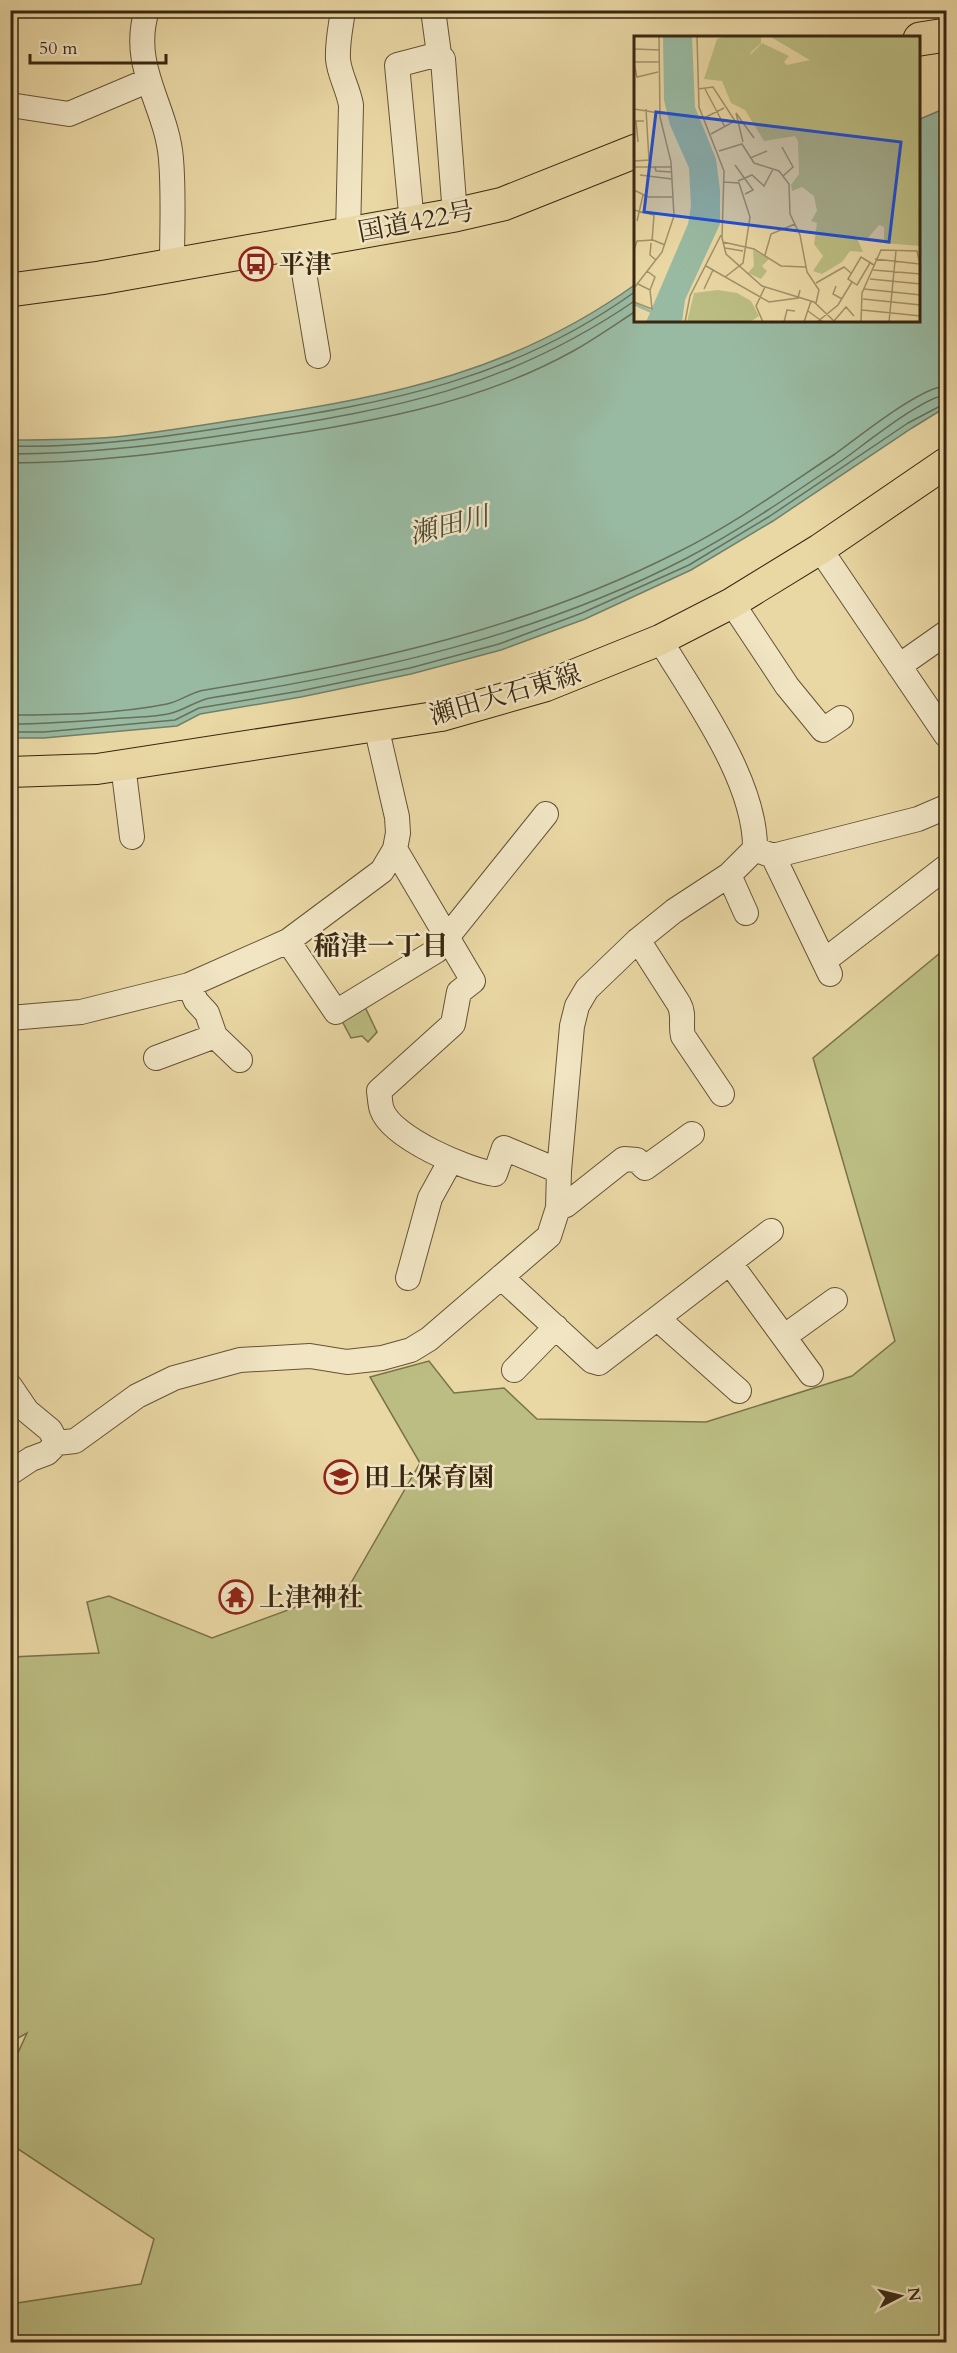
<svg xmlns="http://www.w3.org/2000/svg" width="957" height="2353" viewBox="0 0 957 2353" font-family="Cardo,'Noto Serif JP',serif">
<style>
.green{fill:#bbbd82;stroke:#7a724a;stroke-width:1.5}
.water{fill:#99baa2;stroke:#727f68;stroke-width:1.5}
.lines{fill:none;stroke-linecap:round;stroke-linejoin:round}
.shore{stroke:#68705a;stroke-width:1.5}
.minor-casing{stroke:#645336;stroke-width:26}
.major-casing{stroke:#382711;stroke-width:32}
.highway-casing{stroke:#382711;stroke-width:35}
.minor{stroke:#f1e5c4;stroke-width:24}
.major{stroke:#e9d7a4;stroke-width:30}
.highway{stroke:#e9d7a4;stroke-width:33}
.labels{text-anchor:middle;stroke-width:5;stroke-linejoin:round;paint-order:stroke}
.street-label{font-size:26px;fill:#382711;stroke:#f1e5c4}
.poi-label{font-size:26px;font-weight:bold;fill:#382711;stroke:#f1e5c4;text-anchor:start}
.water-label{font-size:27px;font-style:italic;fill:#504c35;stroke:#f1e5c4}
.neighbourhood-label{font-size:27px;font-weight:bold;fill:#382711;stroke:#f1e5c4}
.inset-river{fill:none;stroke:#99baa2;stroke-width:3}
.inset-road{fill:none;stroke:#a29169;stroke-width:1.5}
.view{fill:#1d4ed8;fill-opacity:0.15;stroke:#1d4ed8;stroke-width:3}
.inset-edge{fill:none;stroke:#382711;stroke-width:3}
</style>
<rect width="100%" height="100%" fill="#e9d7a4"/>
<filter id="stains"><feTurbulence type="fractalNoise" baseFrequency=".00333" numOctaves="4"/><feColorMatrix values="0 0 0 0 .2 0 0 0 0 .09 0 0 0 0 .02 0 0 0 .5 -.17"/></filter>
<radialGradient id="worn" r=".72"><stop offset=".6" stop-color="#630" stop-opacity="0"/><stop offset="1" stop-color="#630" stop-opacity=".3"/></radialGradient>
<path class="green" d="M946,948V2342H11V2304L141,2284L154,2239L18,2149L11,2136V2068L27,2033L11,2042V1657L99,1653L87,1602L109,1596L212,1638L348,1588L420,1463L370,1377L429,1361L454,1393L504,1388L537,1419L706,1422L852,1376L895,1341L813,1058Z
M365,1007L377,1032L368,1042L362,1036L351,1038L341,1019Z"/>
<path class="water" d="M946,108V407L912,428L773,521L691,570L585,619L501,650L411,674L301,697L200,714L177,726L44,738H11V440C45,440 80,440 115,437C162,432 208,424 254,417C398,395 516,370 636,284V321H920V119Z"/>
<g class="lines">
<path class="shore" d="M10,446C88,448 165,437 241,425C388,403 513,380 636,291
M10,454C90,454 167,444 245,432C395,409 508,388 636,300
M10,463C89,463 167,453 245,441C358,424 474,407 575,350C596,338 616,324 636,311
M10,715C62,715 117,714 167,704C181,701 191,692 205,690C371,663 529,628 680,551C734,524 785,487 835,454C859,437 920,387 946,386
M10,724C48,724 85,721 122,718C138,717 157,717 172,713C186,709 196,701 210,698C374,672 536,636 685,559C740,530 793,494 844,459C865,444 923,397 946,395
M10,732H44L175,720L199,708L300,691L410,668L499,644L582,613L689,565L770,516L908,423L946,403"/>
<defs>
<path id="minor" d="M147,10C129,67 167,106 171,159C174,194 172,230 172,265
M343,10C341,26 337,43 338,59C339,74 348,88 351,105L348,235
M433,10L439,54L443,59L455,215
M10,105L69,114L147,81
M412,223L397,65L439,54
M299,243L318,356
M820,549L946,735
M732,603L787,686L823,730L841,718
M899,666L946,633
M123,765L132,837
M395,849L473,981L459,992L453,1024L379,1091C380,1097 380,1105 382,1110C392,1138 467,1170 495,1174L504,1148L559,1171
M757,850L773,856L830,974
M773,856L918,819L946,807
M729,875L746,913
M638,940L679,1004C685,1015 680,1024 683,1036L722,1094
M288,941L336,1012L436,951L546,814
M824,961L946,867
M189,985L196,1001L207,1013L215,1036L240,1060
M10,1018L81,1012L189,985L288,941L382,871L395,849L398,833L397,817L376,726
M156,1058L215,1036
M558,1208L566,1205L624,1159L637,1160L645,1168L692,1134
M730,1263L811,1374
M501,1277L592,1361L599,1363L771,1231
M408,1278L430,1198L451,1160
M658,1319L739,1391
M785,1336L835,1300
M514,1370L556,1327
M10,1386L27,1411L50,1430L57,1443
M10,1473L31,1459L47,1453L57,1443L75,1441L137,1396L174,1378L240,1360L310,1356L347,1362L382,1358L411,1350L429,1339L549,1236L558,1208L559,1171L572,1026L577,1006L587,989L638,940L674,911L729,875L755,849C756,781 695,698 660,640"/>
<path id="major" d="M10,772L97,769L441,716L546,686L660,640L732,603L820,549L946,463"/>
<path id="highway" d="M920,39L946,35
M10,290L100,278L455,215L503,204L636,151"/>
</defs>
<use href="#minor" class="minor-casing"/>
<use href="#major" class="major-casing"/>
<use href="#highway" class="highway-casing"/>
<use href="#minor" class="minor"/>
<use href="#major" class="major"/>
<use href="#highway" class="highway"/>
</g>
<defs>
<symbol id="bus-ring" viewBox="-11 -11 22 22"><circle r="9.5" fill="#f1e5c4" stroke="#8f2418" stroke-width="1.5"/><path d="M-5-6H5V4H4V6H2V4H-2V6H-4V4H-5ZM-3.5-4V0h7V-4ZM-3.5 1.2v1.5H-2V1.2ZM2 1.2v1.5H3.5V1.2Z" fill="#8f2418"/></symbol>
<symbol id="school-ring" viewBox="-11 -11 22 22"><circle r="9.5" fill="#f1e5c4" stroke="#8f2418" stroke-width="1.5"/><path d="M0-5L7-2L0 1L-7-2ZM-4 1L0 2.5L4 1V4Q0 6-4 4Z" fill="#8f2418"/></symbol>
<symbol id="temple-ring" viewBox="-11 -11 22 22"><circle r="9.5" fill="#f1e5c4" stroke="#8f2418" stroke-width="1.5"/><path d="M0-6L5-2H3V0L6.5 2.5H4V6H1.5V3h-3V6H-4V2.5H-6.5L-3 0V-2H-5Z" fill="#8f2418"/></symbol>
</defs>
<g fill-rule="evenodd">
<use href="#bus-ring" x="237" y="245" width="38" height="38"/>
<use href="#school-ring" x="322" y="1458" width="38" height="38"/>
<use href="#temple-ring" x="217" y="1578" width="38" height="38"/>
</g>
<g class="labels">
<g class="street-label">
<text transform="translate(416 221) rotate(-11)" y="9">国道422号</text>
<text transform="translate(505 694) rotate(-16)" y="9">瀬田大石東線</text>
</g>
<g class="poi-label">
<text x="279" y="273">平津</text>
<text x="364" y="1486">田上保育園</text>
<text x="259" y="1606">上津神社</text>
</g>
<g class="water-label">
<text transform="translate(449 525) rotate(-14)" y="9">瀬田川</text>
</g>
<g class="neighbourhood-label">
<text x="381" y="955">稲津一丁目</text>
</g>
</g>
<g transform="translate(634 36)">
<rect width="286" height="286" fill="#e9d7a4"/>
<path d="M91,0H127V7L117,16L116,19L128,7L155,20L150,26L153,29L176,24L135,0H286V210L250,207V191L245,189L234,202L222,200L229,216L216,215L208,226L188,238L179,235L189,220L180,208L183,187L177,185L183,175L180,160L168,151L158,155L157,149L165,138L164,105L161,100L130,105L111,74L97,67L88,45L70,43L83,3ZM119,214L135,223L128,230L133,235L127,243L114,237L120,230ZM84,254L103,257L117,265L125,280L116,286H53L60,257Z" fill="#bbbd82"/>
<path d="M29,0H58L61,71L82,123L86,154V188L51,264L48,286H12L54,188L57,170L55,132L36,89L30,64Z" fill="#99baa2"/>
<path class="inset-river" d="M0,268L20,277"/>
<path class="inset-road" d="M63,0L65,71L90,135L88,202L92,218L128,250L180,266L201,286M0,13L26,14M0,26H26M0,28L3,41L24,36M64,53L79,51L101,85L77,98M71,53L91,91M0,73L25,77M70,82L90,72M4,106L2,85H10M109,106L102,77L120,102M148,111L159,131L149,140M85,115L108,108L120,127L145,135L155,148L156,178L166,199L173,236L185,254L182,267M116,122L133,115M0,125L15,124L12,73M101,129L119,154L111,158M0,131H37M21,131L22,135L37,136M6,139L38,143M104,145L118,139L130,150L139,133M90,146L105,147L116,181L109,227L91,241M0,154L14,161H39M0,174L20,179L18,205M3,185L9,159M89,206L120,213L147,230L172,231M17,207L16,219L22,224M91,212L109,215M0,214L3,205L19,204L31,209M131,219L137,198L161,188M241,223L286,228M236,227L223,249L214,243L227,221L240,229M72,230L135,266L164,262L166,254M239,234L287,238M236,243L287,248M182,247L210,231L217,237M4,248L16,254L21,241L13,235M202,250L199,258L208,263M0,252L28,216L40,180L37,126L26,81L25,0M70,253L79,234M230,253L287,259M229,263L287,269M0,266L18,273L16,254M228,274L287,280M174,275L189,286M200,285L212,271L220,280M51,286L56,260L87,199M129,286L122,270L131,251M150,286L153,274L161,275M170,286L177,265M183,286L204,269L218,246M227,286L228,257L247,214L283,215L287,232M255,286L262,215"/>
<path class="view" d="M22,76L267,106L255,206L10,176Z"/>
<rect width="286" height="286" class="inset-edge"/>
</g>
<rect width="957" height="2353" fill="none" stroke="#e9d7a4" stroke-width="36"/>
<rect x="12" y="12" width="933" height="2329" fill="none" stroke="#382711" stroke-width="3"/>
<rect x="18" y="18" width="921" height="2317" fill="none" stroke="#382711" stroke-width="1.5"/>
<g transform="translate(900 2296) rotate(83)" stroke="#f1e5c4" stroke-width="4.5" paint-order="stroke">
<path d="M0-4.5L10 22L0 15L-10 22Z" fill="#382711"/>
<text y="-9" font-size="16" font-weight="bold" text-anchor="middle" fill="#382711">N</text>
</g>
<path d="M30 54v9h136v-9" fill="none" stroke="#382711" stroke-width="3"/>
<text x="39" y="54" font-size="18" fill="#382711" stroke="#f1e5c4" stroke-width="4.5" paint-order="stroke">50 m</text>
<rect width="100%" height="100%" filter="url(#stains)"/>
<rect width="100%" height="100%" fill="url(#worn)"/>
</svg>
